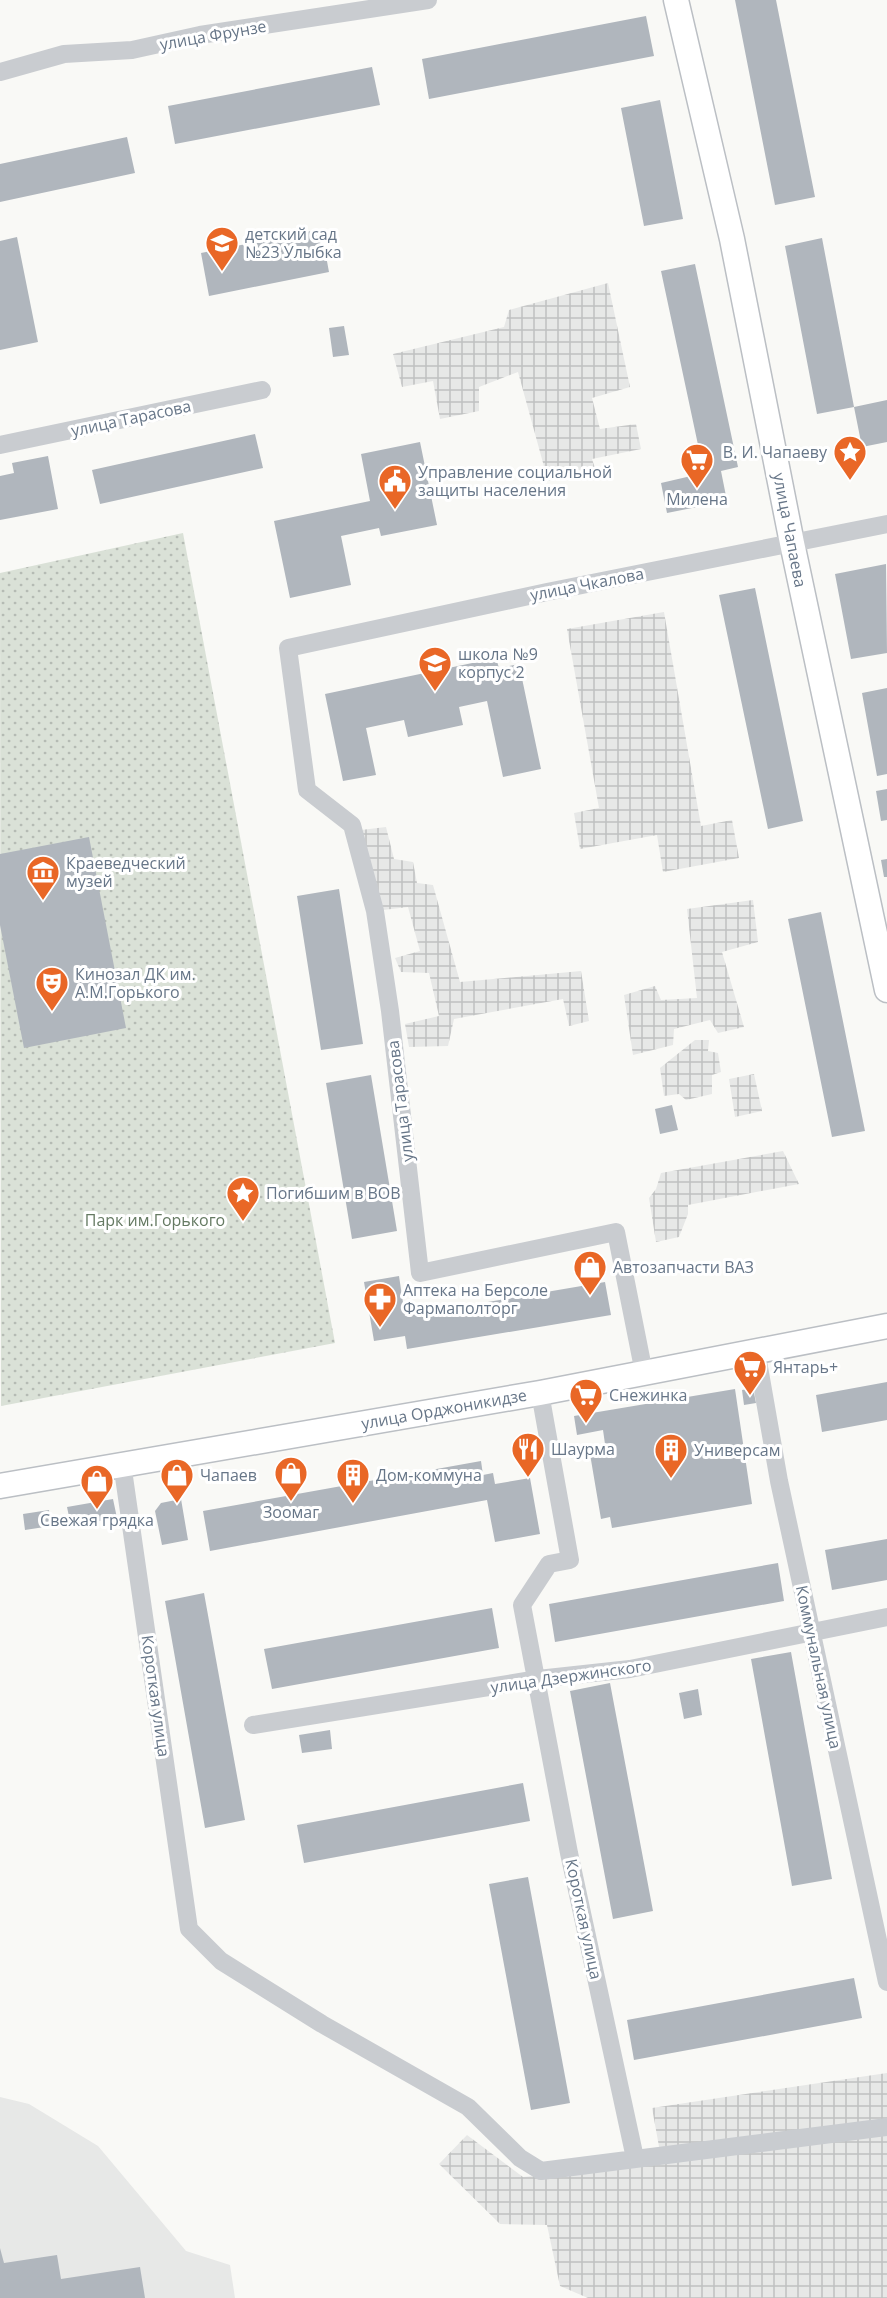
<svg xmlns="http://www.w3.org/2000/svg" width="887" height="2298" viewBox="0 0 887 2298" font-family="'Open Sans',sans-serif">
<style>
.built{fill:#e7e8e7}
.industrial{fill:url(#industrial-grid)}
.grass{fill:url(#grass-dots)}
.building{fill:#b0b6bd}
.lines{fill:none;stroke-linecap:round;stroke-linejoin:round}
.secondary-casing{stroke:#bbbfc4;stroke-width:27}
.street{stroke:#c9ccd0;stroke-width:18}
.secondary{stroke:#fff;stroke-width:24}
.labels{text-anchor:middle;stroke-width:6;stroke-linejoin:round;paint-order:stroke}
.street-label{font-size:16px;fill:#677688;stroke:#fff}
.poi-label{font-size:16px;fill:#677688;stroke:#fff;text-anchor:start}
.park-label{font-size:16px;fill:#657a62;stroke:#fff}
</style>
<defs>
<pattern id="industrial-grid" width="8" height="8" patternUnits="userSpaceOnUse" patternTransform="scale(1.5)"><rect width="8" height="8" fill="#e7e8e7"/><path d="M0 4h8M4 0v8" fill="none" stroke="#bfc1c1"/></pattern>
<pattern id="grass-dots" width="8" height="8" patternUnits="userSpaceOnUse" patternTransform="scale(1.5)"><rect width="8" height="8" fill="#dae1d7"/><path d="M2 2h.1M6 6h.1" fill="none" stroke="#b5bbb4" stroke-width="1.8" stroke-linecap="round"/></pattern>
</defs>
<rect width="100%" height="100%" fill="#f9f9f6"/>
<path class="built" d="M0,2097L29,2104L98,2146L186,2251L230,2265L235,2298H0Z"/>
<path class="industrial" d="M608,283L630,387L592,398L600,429L636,424L641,449L592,459L597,474L548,481L518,372L479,387V411L440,419L433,381L402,387L393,354L504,327L509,310Z
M664,612L701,826L732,820L739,858L663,872L657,835L580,849L574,813L599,808L567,629Z
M386,827L394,859L413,862L417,883L433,885L460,982L581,971L589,1021L569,1026L563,999L454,1019L448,1046L409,1047L405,1024L439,1016L429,973L401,972L395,958L420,951L408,907L375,911L361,830Z
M753,900L758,942L722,952L744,1027L718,1033L710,1020L674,1029L673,1045L633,1055L624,995L655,986L661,1000L697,998L687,909Z
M695,1040H709L708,1051L718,1053L721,1072L712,1075V1094L686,1100L679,1094L664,1096L660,1068Z
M754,1074L762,1111L735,1117L729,1079Z
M783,1151L799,1184L688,1205V1214L679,1237L656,1242L649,1198L656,1189L661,1173Z
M887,2073V2298H588L560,2286L547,2225L500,2224L439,2164L467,2135L523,2177L662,2163L652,2108Z"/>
<path class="grass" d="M183,533L335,1343L1,1406L0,573Z"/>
<path class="building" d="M735,0H776L815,197L775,205Z
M646,16L654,56L429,99L422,59Z
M372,67L380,105L175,144L168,106Z
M660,100L683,219L644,226L621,108Z
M127,137L135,173L0,202V164Z
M321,229L329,272L209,296L201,253Z
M17,237L38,342L0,350V241Z
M822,238L854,407L887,400V442L862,447L854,407L817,414L785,246Z
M695,264L738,467L721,471L727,501L667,513L661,483L704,473L661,271Z
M344,326L349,355L333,357L329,328Z
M255,434L263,468L100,504L92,470Z
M420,442L437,525L381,536L379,528L341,536L351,585L290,598L274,521L370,501L361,454Z
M48,456L58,509L0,520V476L14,473L12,463Z
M886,564L887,653L851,659L835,574Z
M755,588L803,821L768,829L719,595Z
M496,658L499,668L519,664L541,769L503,777L487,701L459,707L463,725L408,737L404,720L366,728L376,775L343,781L325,694Z
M887,688V774L877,776L862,693Z
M887,789V820L881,821L876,791Z
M89,837L126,1028L24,1048L0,925V854Z
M887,859V877H884L881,860Z
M339,889L363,1044L321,1050L297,896Z
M821,912L865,1131L832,1137L788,919Z
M371,1075L397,1231L352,1239L326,1083Z
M672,1105L678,1130L660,1134L655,1109Z
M399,1276L405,1316L605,1282L611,1315L407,1349L405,1336L374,1341L364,1282Z
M887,1382V1420L822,1432L816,1395Z
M753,1388L756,1403L744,1405L742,1390Z
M735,1389L752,1504L612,1528L610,1517L601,1519L590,1454L606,1451L603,1430L577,1435L574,1416Z
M481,1461L483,1475L493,1473L495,1484L530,1478L540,1534L495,1542L487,1500L210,1551L203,1511Z
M113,1499L117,1518L71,1526L67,1507Z
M181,1499L188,1540L162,1545L155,1511L161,1503Z
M49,1510L51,1526L25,1530L23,1514Z
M887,1539V1580L832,1590L825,1550Z
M778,1563L784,1601L555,1642L549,1604Z
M204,1593L245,1820L205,1828L165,1601Z
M492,1608L499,1648L272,1689L264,1649Z
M791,1652L832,1879L792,1886L751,1659Z
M610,1683L653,1911L613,1919L570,1691Z
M698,1689L702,1715L684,1719L679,1693Z
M330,1730L332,1749L302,1753L299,1735Z
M523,1783L530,1821L304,1863L297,1825Z
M528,1877L570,2103L531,2110L489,1884Z
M854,1978L862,2018L634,2060L627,2020Z
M0,2248L4,2263L57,2255L61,2279L140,2267L145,2298H0Z"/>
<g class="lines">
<defs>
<path id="secondary" d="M676,0L732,239L792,543L887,990
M0,1486L540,1393L887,1326"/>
</defs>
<use href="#secondary" class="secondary-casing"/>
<path class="street" d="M0,72L64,54L132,50L200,35L428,0
M0,445L262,390
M756,1350L779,1481L887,1982
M644,1373L616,1232L420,1273L390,1011L375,911L352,825L307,790L288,648L547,592L887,524
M540,1393L570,1560L549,1564L522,1605L569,1853L635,2158
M122,1463L189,1929L221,1961L322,2024L468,2107L520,2158L541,2171L887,2127
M253,1725L538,1679L630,1669L887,1617"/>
<use href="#secondary" class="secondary"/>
</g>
<defs>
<symbol id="school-pin" viewBox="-11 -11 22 30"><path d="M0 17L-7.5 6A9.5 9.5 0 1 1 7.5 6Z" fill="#e96726" stroke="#fff"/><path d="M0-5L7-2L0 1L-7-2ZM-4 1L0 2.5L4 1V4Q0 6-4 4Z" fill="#fff"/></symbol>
<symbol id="sight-pin" viewBox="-11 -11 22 30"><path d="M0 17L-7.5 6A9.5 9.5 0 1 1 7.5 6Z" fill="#e96726" stroke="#fff"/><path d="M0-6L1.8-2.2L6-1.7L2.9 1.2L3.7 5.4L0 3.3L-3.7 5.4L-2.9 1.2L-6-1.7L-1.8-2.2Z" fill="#fff"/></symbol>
<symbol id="supermarket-pin" viewBox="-11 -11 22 30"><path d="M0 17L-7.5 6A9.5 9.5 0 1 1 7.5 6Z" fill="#e96726" stroke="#fff"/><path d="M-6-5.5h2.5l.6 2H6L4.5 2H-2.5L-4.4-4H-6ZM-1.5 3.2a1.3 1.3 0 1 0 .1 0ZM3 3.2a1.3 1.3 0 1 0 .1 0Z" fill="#fff"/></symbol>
<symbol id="civic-pin" viewBox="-11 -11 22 30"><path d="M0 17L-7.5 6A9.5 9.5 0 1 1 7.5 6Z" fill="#e96726" stroke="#fff"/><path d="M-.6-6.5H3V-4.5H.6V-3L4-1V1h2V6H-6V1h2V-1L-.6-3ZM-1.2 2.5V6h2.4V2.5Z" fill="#fff"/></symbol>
<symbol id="museum-pin" viewBox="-11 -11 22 30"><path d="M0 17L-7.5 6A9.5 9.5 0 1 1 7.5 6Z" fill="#e96726" stroke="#fff"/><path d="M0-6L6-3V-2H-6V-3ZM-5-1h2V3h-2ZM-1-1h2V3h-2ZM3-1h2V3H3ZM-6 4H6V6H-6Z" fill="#fff"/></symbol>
<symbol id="theatre-pin" viewBox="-11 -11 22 30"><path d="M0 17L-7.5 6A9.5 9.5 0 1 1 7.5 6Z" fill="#e96726" stroke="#fff"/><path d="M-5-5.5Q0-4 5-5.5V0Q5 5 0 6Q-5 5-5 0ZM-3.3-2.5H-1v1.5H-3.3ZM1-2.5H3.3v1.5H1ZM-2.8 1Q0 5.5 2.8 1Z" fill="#fff"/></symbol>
<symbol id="shop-pin" viewBox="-11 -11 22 30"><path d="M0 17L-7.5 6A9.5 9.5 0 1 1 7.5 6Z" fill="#e96726" stroke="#fff"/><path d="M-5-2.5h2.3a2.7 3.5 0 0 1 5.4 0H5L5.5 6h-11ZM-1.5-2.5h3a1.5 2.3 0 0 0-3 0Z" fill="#fff"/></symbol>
<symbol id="pharmacy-pin" viewBox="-11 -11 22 30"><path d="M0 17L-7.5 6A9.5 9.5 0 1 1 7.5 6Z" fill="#e96726" stroke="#fff"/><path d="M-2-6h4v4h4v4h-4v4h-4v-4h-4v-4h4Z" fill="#fff"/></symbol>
<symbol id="restaurant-pin" viewBox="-11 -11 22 30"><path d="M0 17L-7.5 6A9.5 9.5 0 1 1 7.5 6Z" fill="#e96726" stroke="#fff"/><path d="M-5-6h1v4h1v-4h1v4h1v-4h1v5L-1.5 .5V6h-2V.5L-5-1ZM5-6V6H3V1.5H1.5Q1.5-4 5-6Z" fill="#fff"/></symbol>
<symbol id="building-pin" viewBox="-11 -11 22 30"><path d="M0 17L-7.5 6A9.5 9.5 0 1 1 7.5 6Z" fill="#e96726" stroke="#fff"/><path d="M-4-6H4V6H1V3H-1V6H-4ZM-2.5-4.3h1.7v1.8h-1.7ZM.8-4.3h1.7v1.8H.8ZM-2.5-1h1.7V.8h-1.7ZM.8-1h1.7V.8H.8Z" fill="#fff"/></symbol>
</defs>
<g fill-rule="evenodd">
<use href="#school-pin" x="203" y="224" width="38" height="52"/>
<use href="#sight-pin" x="831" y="433" width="38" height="52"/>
<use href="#supermarket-pin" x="678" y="441" width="38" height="52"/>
<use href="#civic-pin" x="376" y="462" width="38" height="52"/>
<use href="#school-pin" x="416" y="644" width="38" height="52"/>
<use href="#museum-pin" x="24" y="853" width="38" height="52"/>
<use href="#theatre-pin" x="33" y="964" width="38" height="52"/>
<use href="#sight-pin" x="224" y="1174" width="38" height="52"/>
<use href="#shop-pin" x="571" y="1248" width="38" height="52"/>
<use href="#pharmacy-pin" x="361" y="1280" width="38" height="52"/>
<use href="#supermarket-pin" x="731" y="1348" width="38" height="52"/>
<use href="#supermarket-pin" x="567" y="1376" width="38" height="52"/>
<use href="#restaurant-pin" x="509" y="1430" width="38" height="52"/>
<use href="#building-pin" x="652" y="1431" width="38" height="52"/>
<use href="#shop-pin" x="272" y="1454" width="38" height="52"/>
<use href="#shop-pin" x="158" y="1456" width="38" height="52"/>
<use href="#building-pin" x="334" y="1456" width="38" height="52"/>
<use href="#shop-pin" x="78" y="1462" width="38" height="52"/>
</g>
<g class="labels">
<g class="street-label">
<text transform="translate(213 35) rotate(-10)" y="6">улица Фрунзе</text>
<text transform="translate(131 418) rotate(-12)" y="6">улица Тарасова</text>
<text transform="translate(790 530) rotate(79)" y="6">улица Чапаева</text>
<text transform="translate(587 584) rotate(-11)" y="6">улица Чкалова</text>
<text transform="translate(400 1101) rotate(-97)" y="6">улица Тарасова</text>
<text transform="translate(444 1409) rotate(-10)" y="6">улица Орджоникидзе</text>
<text transform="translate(819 1667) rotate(78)" y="6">Коммунальная улица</text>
<text transform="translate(571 1676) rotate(-8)" y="6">улица Дзержинского</text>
<text transform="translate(156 1696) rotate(82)" y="6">Короткая улица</text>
<text transform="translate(584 1919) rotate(78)" y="6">Короткая улица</text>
</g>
<g class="poi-label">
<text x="245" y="240">детский сад<tspan x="245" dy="18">№23 Улыбка</tspan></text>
<text x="827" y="458" text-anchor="end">В. И. Чапаеву</text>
<text x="418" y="478">Управление социальной<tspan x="418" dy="18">защиты населения</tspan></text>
<text x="697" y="505" text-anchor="middle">Милена</text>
<text x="458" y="660">школа №9<tspan x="458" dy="18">корпус 2</tspan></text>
<text x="66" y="869">Краеведческий<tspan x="66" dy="18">музей</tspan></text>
<text x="75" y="980">Кинозал ДК им.<tspan x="75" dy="18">А.М.Горького</tspan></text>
<text x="266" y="1199">Погибшим в ВОВ</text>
<text x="613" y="1273">Автозапчасти ВАЗ</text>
<text x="403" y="1296">Аптека на Берсоле<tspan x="403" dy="18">Фармаполторг</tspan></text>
<text x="773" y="1373">Янтарь+</text>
<text x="609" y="1401">Снежинка</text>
<text x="551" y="1455">Шаурма</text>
<text x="694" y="1456">Универсам</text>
<text x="200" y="1481">Чапаев</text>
<text x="376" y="1481">Дом-коммуна</text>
<text x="291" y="1518" text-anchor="middle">Зоомаг</text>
<text x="97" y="1526" text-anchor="middle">Свежая грядка</text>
</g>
<g class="park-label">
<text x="155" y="1226">Парк им.Горького</text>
</g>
</g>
</svg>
